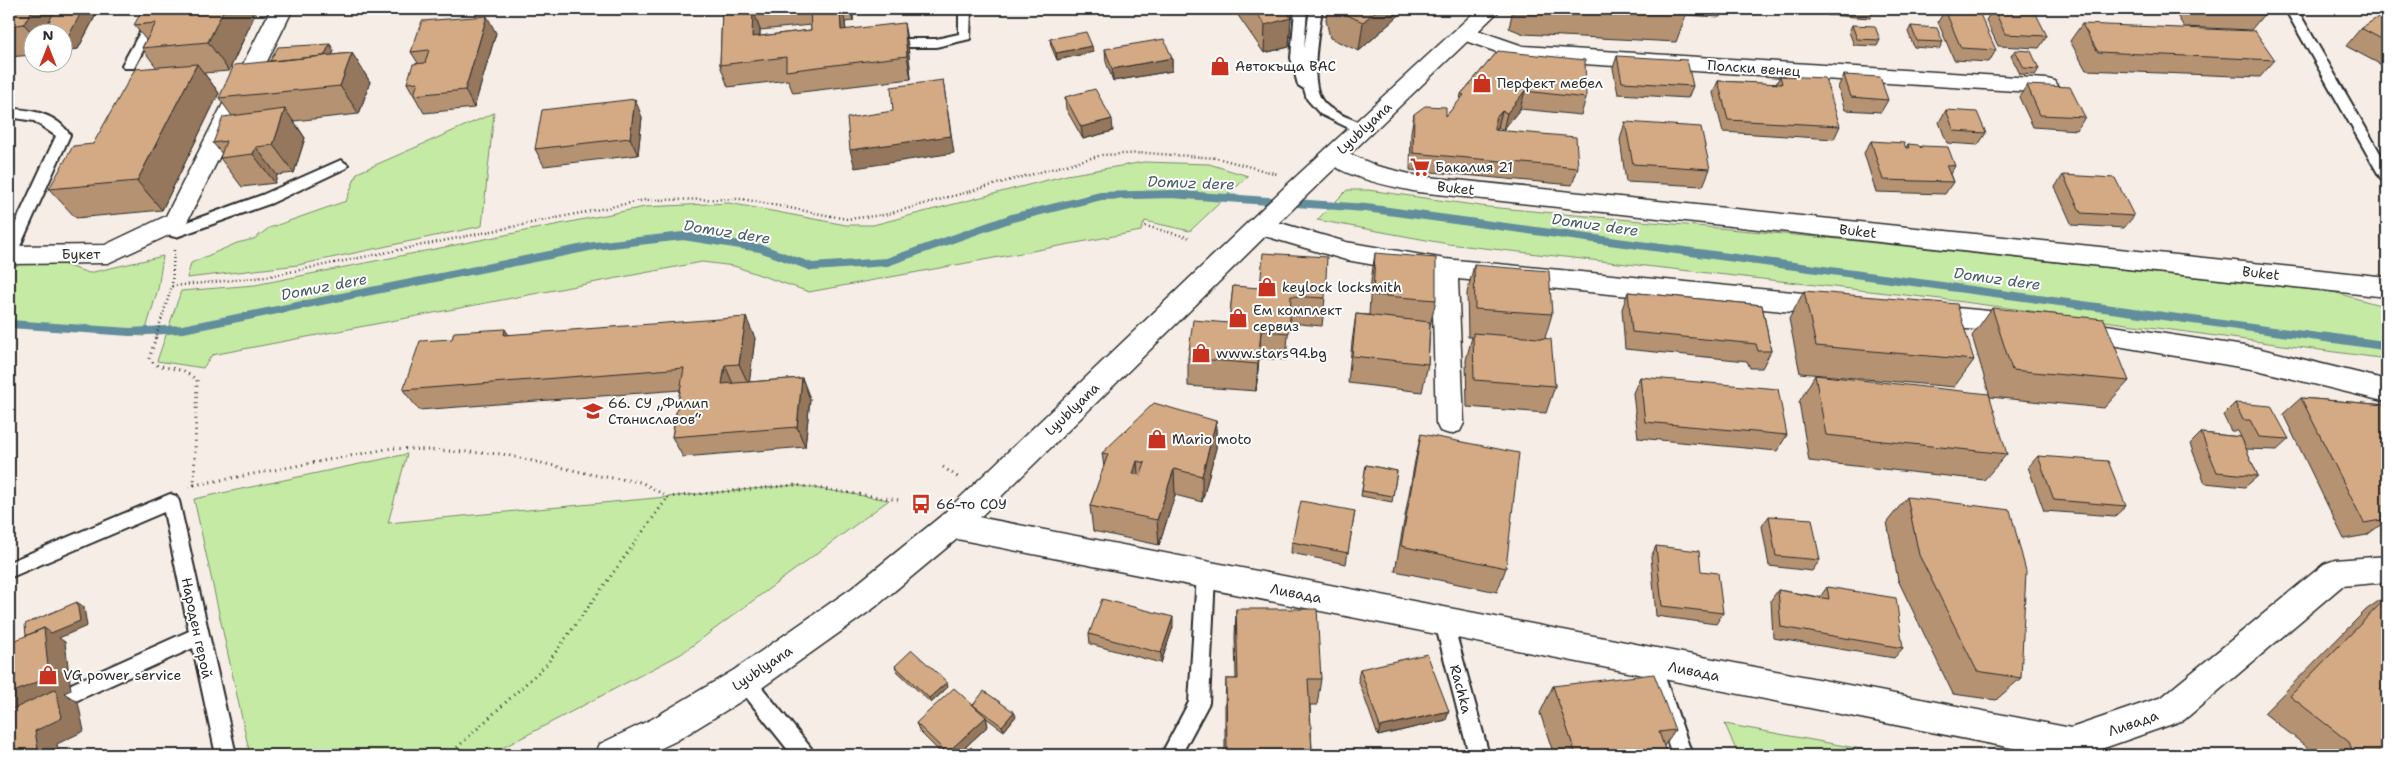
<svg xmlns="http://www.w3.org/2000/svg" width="2396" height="764" viewBox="0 0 2396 764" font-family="'Shantell Sans',sans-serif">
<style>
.green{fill:#c5eaa4;stroke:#788a68}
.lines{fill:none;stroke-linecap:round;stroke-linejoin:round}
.stream-far1{stroke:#628d9c;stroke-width:8}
.stream{stroke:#628d9c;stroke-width:9}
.service-casing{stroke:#2b2b2b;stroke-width:4}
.minor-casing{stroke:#2b2b2b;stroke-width:3}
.tertiary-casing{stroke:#2b2b2b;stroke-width:3}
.path-far1{stroke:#2b2b2b;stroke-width:2.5;stroke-dasharray:1 3;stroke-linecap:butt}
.path{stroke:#2b2b2b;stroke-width:3;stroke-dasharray:1 4.5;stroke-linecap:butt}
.service{fill:#fff;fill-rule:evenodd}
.minor{fill:#fff;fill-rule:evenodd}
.tertiary{fill:#fff;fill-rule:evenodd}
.wall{fill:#b59272;stroke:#2b2b2b;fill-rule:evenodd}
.shaded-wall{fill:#94775c;stroke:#2b2b2b}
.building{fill:#d3aa84;stroke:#2b2b2b;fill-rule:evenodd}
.labels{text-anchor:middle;stroke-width:4;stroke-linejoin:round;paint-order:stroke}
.poi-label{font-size:14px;fill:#2b2b2b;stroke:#fff;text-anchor:start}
.street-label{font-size:14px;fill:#2b2b2b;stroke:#fff}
.water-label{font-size:15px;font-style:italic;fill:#475c64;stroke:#fff}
</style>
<rect width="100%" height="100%" fill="#f6eee6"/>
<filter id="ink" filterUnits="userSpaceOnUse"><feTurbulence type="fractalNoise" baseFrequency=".02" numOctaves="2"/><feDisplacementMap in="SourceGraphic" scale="10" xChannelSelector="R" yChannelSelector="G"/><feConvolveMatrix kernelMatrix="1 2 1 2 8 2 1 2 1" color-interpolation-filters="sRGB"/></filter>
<g filter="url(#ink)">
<path class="green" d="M494,113L482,226L298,265L187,278L191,263L237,243L254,239L269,228L346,201L357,173Z
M1144,162L1209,164L1248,176L1190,231L1145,221L1141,231L809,292L734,266L702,262L212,355L203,368L157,361L181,291L255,285L645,207L729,203L846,225H873L1067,175Z
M1347,190H1368L1488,207L1838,239L2333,292L2387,307V359L1941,299L1448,244L1317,220Z
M163,256L158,289L144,336L9,324V261L59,263L89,273Z
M407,454L388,523L795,485L889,500L681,654L489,755H250L194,499Z
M1725,724L1894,755H1738Z"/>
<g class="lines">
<path class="stream-far1" d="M9,324L130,332L183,329L594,246L683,236L760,248L812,267L887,262L1012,218L1101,196L1171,194L1366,208L2333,339"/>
<path class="stream" d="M2324,337L2387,346"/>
<defs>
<path id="service" d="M160,9H175L160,18L134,68H124L122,65L149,16Z
M959,9H971L970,39L936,47H887L881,43L887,39H936L959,34Z
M1295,9H1307L1304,49L1310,9H1322C1319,32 1307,86 1325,104C1336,115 1354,119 1367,126L1369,129L1367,132H1357L1320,114L1307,99L1304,89L1298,85L1291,58Z
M2285,9H2297L2387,165V182L2382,180L2380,177Z
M9,109C31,109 57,114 70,135L17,253L14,257L9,258V237L56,136L34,121L9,117Z
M341,160L348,165L346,168L272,203L176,237L171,236L169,232L171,228L262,195Z
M170,494L176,496L179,501L236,755H216L193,648L9,731V712L189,631L164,512L9,578V562Z
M1206,567L1212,569L1215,575L1209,703L1181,755H1161L1189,702L1197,575L1200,569Z
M1444,615L1451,617L1453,623L1489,755H1469L1435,623L1437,617Z
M1651,654L1658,657L1660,663L1692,755H1672L1642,663L1644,657Z
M745,672L752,675L811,748L814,755H792L738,687L735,681L738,675Z"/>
<path id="minor" d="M271,9H293L184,228L108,263L9,264V246L105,245L166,216Z
M1465,26L1523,46L2047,79L2055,81L2058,86L2055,91L2047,93L1520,60L1457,38L1454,33L1457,28Z
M1334,147L1377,166L1418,176L2387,277V297L1418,192C1394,187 1335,176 1322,155L1326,149Z
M1260,217L1346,242L1445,259L1834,296L1843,299L1847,306L1843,313L1834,316L1458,279L1464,423L1460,431L1450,434L1440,431L1436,423L1432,275L1346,260L1251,232L1248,226L1251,220Z
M1924,305L2021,314L2030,317L2034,324L2030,331L2021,334L1924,325L1915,322L1911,315L1915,308Z
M2074,320L2257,348L2387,380V402L2257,370L2065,337L2061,330L2065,323Z
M952,512L2071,728L2162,697L2324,564L2335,560L2387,556V582L2342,586L2184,720L2084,755H2047L952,538L941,534L937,525L941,516Z"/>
<path id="tertiary" d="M1478,9H1501L1306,196L963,534L874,608L756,692L676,741L647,755H595L600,744L652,719L734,670L852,588L941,516L1288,184Z"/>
</defs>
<use href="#service" class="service-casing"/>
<use href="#minor" class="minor-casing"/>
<use href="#tertiary" class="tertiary-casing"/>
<path class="path-far1" d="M1145,226L1191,238
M174,250L172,286L265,277L645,200L742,199L847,219L884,215L1102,155L1146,153L1217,158L1277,174
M155,339L172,286"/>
<path class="path" d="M156,337L149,359L156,365L184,371L197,380L194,485L189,488
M943,467L959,478
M194,485L392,448L502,454L599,476L641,482L668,497L795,485L899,500
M449,755L547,664L668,497"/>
<use href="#service" class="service"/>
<use href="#minor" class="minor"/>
<use href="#tertiary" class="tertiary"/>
</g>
<path class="wall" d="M9,9H99L78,49L62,51V32H32V55L9,57Z
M722,9H853V21L845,22L846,30L908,45L911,79L793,93L788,80L728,87L720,65ZM811,25V30L760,36V30Z
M1235,9H1294L1292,17H1291L1289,47L1264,53L1235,11Z
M1327,9H1406L1359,51L1330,38L1326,20Z
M1513,9H1723L1720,17L1686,15L1676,42L1524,34L1509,28Z
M1825,9H1872L1873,11L1870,18L1827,15Z
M1993,9H2009L2047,36L2039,48L1998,46L1986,20Z
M2173,9H2262L2265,13L2251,30L2184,27Z
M257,10L229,71L204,73L219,93L162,210L76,218L49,189L93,144L157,68L142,48L146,40L134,25Z
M1945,10L1996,50L1989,62L1954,60L1938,22Z
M2387,20V68L2346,46L2361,28Z
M2082,24L2275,60L2260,77L2086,70L2070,41Z
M1852,25L1880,40L1877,46L1854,45L1849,32Z
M1911,26L1943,42L1939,49L1914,47L1908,32Z
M496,33L474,108L424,113L407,83L418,63L411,52Z
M1050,39L1093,52L1057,60L1051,46Z
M1105,49L1172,58V71L1113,81L1106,62Z
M2015,50L2039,69L2035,75L2020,74L2011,56Z
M334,51L332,55L352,53L370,82L359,114L294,121L305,138L294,173L277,175L275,183L242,187L220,158L222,154L213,143L232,116L219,98L270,61Z
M1498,51L1586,98L1581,115L1520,109L1503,130L1498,128L1497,130L1578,168L1572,185L1410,170L1411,132L1414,114L1446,116L1460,100L1461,94Z
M1617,56L1693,86L1688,98L1618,94L1613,68Z
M1844,75L1888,100L1881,112L1845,110L1838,87Z
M1780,76L1840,126L1834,139L1723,132L1713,93L1718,81L1776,84Z
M2027,85L2085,117L2077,130L2033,127L2019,97Z
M1065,97L1113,131L1083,139L1066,109Z
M1946,110L1986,133L1978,145L1947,143L1939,122Z
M642,117L638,155L544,166L535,149Z
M1625,122L1710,169L1703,186L1626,182L1620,140Z
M1871,141L1906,148L1908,144L1920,147L1921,146L1955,166L1950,174L1953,182L1945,194L1876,192L1864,153Z
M2063,175L2134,216L2124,228L2072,225L2055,187Z
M1375,253L1436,300L1430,326L1428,364L1422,392L1348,383L1352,342L1356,314L1369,315L1371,281Z
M1474,265L1552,314L1545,338L1555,386L1546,413L1467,407L1466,360L1472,337H1468L1467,293Z
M1233,286L1325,298L1322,326L1289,323L1286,360L1259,358L1256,391L1188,386V358L1229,323Z
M1804,291L1974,360L1954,387L1800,373L1789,319Z
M1628,292L1762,305L1771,351L1762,368H1750L1747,361L1625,349L1622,309Z
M1992,308L2129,381L2104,408L1990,397L1972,336Z
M509,335L755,338L749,382L802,378L810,399L805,447L683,457L672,437L680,390L419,410L403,390Z
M1815,375L2007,454L1984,480L1809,461L1799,402Z
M1640,377L1787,435L1777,451L1638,438L1633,393Z
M2301,398L2387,405V520L2367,535L2344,539L2283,414Z
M2235,403L2289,439L2277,450L2246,449L2242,440L2258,476L2245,487L2205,483L2190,444L2201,433L2241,437L2238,431H2231L2223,415Z
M1216,421V448L1202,502L1175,495L1159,545L1093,531L1090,506L1104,467L1102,453Z
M1421,434L1506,568L1497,592L1395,571L1415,461Z
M2038,456L2126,506L2115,516L2044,511L2028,467Z
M1366,465L1397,471L1392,502L1361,496Z
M1907,497L2021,678L1996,700L1953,694L1898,580L1887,522Z
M1355,511L1346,564L1291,553L1292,542Z
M1769,516L1820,560L1812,571L1769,566L1762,526Z
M1656,546L1701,571L1723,613L1716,624L1656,616L1651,557Z
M1827,587L1903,648L1894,658L1773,638L1771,600L1778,590L1820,597Z
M2387,595V755H2317L2264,713L2366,610Z
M1236,609L1321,679L1317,705H1310L1312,751L1225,753V705L1226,679H1236L1235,637Z
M1173,627L1161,663L1090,644L1089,634Z
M895,666L948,687L931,703L897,671Z
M1360,669L1446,720L1378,736L1358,679Z
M1553,686L1675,730L1664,746L1667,755H1554L1540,713Z
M973,705L1016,716L1004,731L986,718L988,726L957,755H943L920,732L916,723Z"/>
<path class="shaded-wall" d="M33,9H68L59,32H32V33L24,24Z
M83,9H99L78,49L62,51V38Z
M224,9H256L257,10L229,71L208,42Z
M753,9L760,30L759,59L752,37Z
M840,9H842L845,22L847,52L841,30Z
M850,9H853V21Z
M1279,9H1294L1292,17H1291L1289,47L1264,53L1265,25Z
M1378,9H1406L1359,51L1363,22Z
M487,16L496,33L474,108L465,90Z
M904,23L908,45L911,79L907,56Z
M330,44L334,51L320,78L316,72Z
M1092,46L1093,52L1057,60L1056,53Z
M352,53L370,82L359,114L340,86Z
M1172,58V71L1113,81L1112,69Z
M197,64L219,93L162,210L137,181Z
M943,80L954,153L855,168L850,150Z
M1525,91L1520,109L1503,130L1507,113Z
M635,99L642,117L638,155L630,138Z
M285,109L305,138L294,173L273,145Z
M1502,111L1498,128L1491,136L1495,119Z
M1112,119L1113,131L1083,139L1081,127Z
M256,147L277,175L275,183L253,154Z
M746,317L755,338L749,385L739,364Z
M505,329L519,350L504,335Z
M1261,331L1259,358L1256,391L1258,364Z
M725,365L734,386L722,384Z
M802,378L810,399L805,447L797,427Z
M1216,421V448L1202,502V476Z
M1137,461L1139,487L1133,474Z
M1174,469L1175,495L1159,545L1157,520Z
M77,602L84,607L87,626L59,638L65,642L71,690L64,693L78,702L84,731L57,744L59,755H39L9,718V694L44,628Z
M1173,617V627L1161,663V653Z
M947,682L948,687L931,703L929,698Z
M1449,711L1446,720L1378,736L1380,727Z
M1014,712L1016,716L1004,731L1002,726Z
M986,717L988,726L957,755H948L947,753Z"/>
<path class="building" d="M9,9H33L24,24L9,26Z
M56,9H83L68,37L62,38V32H43Z
M143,9H224L208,42L142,48L156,23L134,25Z
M722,9H753L752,37L811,30L810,9H840L841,30L904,23L907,56L786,71V57L720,65Z
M1254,9H1287H1285L1291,18L1265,25Z
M1333,9H1378L1363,22Z
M1599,9H1685L1686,13Z
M1830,9H1872L1873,11Z
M1994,9L2034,10L2047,36L2005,34Z
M2197,9H2262L2265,13Z
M1945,10L1979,12L1996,50L1961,48Z
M487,16L465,90L414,95L418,82L407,83L413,64L425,63L429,50L411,52L422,21Z
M2380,16L2387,20V42L2361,28Z
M2082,24L2255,31L2275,60L2098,52Z
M1852,25L1875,26L1880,40L1857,39Z
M1911,26L1937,28L1943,42L1917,41Z
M1086,32L1092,46L1056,53L1050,39Z
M1164,39L1172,58L1112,69L1105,49Z
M330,44L324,56L270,61L278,47Z
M2015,50L2031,51L2039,69L2024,68Z
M1498,51L1585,60L1586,98L1525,91L1507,113L1502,111L1495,119V130L1576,137L1578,168L1413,153L1414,114L1425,106L1446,107V116L1464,95L1461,94Z
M352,53L340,86L219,98L234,65Z
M1617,56L1687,60L1693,86L1622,82Z
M197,64L137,181L49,189L73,146L93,144L135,69Z
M1844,75L1880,77L1888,100L1851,97Z
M1780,76L1825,78L1840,126L1728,120L1718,81L1782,84Z
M943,80L951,136L850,150L847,118L893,111L891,87Z
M2027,85L2070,87L2085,117L2040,115Z
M1095,89L1112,119L1081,127L1065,97Z
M635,99L630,138L535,149L542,110Z
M285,109L273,145L256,147L253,154L220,158L226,141L213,143L223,117Z
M1946,110L1977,112L1986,133L1954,131Z
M1625,122L1701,127L1710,169L1633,164Z
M1871,141L1904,143L1906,148H1909L1908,144L1918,145L1921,148V146L1948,147L1955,166L1946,165L1953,182L1883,180Z
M2063,175L2115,178L2134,216L2081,213Z
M1263,253L1327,257L1325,298L1291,296L1289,333L1261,331L1258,364L1188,358L1193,320L1229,323L1233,286L1260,288Z
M1375,253L1436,258V300L1373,295Z
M1474,265L1549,271L1552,314L1475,309Z
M1804,291L1957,304L1974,360L1816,346Z
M1628,292L1762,305L1771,351H1758L1756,344L1632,332Z
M1992,308L2104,319L2129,381L2012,370Z
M1356,314L1430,322L1428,364L1352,356Z
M746,317L739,364L725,365L722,384L802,378L797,427L672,437L684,368L403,390L420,341L452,339L454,332L505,329L504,335Z
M1473,333L1551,339L1555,386L1474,380Z
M1815,375L1989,394L2007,454L1826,435Z
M1640,377L1778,389L1787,435L1645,422Z
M2301,398L2387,405V519L2364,523Z
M1154,403L1216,421L1202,476L1174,469L1157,520L1090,506L1108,454L1102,453ZM1137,461L1145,463L1141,475L1133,474Z
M2235,403L2271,406L2289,439L2259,437L2250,420H2243Z
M2201,433L2241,437L2258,476L2217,472Z
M1421,434L1519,453L1506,568L1401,546Z
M2038,456L2108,461L2126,506L2054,500Z
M1366,465L1397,471L1393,496L1362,491Z
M1907,497L2010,510L2026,571L2021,678L1977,671L1919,555Z
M1301,501L1355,511L1348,553L1292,542Z
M1769,516L1812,519L1820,560L1776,556Z
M1656,546L1699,551L1701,571L1718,573L1723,613L1662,606Z
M1827,587L1896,598L1903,648L1781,627L1778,590L1829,599Z
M2387,597V755H2354L2349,742L2290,696Z
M1102,599L1173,617L1161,653L1089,634Z
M77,602L80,621L51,633L44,628L26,636L25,624Z
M1236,609H1317L1321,679H1308L1312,751H1331L1329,755H1224L1227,751L1226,679H1238Z
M44,628L49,677L9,694V643Z
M912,650L947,682L929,698L895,666Z
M1427,654L1449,711L1380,727L1360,669Z
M1654,674L1675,730L1659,732L1667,755H1576L1553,686Z
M954,688L986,717L947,753L916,723Z
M56,689L62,718L35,731L39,755H9V711Z
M984,691L1014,712L1002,726L973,705Z
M971,747L979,755H962Z"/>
</g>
<defs>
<symbol id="shop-bare" viewBox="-9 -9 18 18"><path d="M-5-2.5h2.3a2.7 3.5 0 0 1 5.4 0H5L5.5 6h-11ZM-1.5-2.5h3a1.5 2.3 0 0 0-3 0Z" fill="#c8321e" stroke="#fff" stroke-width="2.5" paint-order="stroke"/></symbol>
<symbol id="supermarket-bare" viewBox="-9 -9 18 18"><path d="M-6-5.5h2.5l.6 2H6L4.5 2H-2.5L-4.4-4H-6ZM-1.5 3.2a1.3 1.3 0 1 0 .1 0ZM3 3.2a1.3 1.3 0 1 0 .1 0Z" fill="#c8321e" stroke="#fff" stroke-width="2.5" paint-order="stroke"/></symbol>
<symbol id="school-bare" viewBox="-9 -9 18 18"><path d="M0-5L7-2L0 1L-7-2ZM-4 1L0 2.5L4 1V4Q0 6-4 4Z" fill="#c8321e" stroke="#fff" stroke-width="2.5" paint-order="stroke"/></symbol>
<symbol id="bus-bare" viewBox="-9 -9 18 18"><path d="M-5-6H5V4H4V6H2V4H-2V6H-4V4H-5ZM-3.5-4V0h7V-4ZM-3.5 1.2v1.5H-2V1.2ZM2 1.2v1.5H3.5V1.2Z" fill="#c8321e" stroke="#fff" stroke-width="2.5" paint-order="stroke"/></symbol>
</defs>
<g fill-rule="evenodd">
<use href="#shop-bare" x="1206" y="52" width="28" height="28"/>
<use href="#shop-bare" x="1468" y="69" width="28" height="28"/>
<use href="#supermarket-bare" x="1406" y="153" width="28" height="28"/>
<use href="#shop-bare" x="1253" y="273" width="28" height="28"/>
<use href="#shop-bare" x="1224" y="304" width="28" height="28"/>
<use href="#shop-bare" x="1187" y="339" width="28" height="28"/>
<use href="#school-bare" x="579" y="397" width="28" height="28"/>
<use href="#shop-bare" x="1143" y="425" width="28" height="28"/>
<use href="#bus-bare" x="907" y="490" width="28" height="28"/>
<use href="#shop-bare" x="34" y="661" width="28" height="28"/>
</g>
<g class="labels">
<g class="poi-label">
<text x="1235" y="71">Автокъща ВАС</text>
<text x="1497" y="88">Перфект мебел</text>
<text x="1435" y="172">Бакалия 21</text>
<text x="1282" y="292">keylock locksmith</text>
<text x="1253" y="315">Ем комплект<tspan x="1253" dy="16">сервиз</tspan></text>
<text x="1216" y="358">www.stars94.bg</text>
<text x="608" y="408">66. СУ „Филип<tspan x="608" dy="16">Станиславов“</tspan></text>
<text x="1172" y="444">Mario moto</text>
<text x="936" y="509">66-то СОУ</text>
<text x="63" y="680">VG power service</text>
</g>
<g class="street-label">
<text transform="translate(1754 68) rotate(4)" y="5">Полски венец</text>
<text transform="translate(1364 128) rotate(-43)" y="5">Lyublyana</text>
<text transform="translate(1456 188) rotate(6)" y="5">Buket</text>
<text transform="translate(1858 231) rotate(6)" y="5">Buket</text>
<text x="81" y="259">Букет</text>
<text transform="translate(2261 273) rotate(6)" y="5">Buket</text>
<text transform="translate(1072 409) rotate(-44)" y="5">Lyublyana</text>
<text transform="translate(1296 593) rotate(11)" y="5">Ливада</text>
<text transform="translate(197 628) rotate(78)" y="5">Народен герой</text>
<text transform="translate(762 668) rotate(-34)" y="5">Lyublyana</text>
<text transform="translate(1694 671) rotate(11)" y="5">Ливада</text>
<text transform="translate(1461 689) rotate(75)" y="5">Rachka</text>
<text transform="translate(2133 723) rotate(-19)" y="5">Ливада</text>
</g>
<g class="water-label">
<text transform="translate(1191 183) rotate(2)" y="5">Domuz dere</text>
<text transform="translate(1595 225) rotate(8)" y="5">Domuz dere</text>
<text transform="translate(727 232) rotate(9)" y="5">Domuz dere</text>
<text transform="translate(1997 279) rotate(8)" y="5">Domuz dere</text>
<text transform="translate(324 287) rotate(-11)" y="5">Domuz dere</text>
</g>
</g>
<rect width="2396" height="764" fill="none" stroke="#fff" stroke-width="30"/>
<rect x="15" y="15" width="2366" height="734" fill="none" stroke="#2b2b2b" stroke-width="2" filter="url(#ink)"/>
<g transform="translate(48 48)"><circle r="24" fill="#ffffff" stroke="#aaaaaa"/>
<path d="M0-4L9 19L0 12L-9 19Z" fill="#c8321e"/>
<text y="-8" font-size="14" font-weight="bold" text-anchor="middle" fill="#2b2b2b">N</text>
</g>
</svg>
